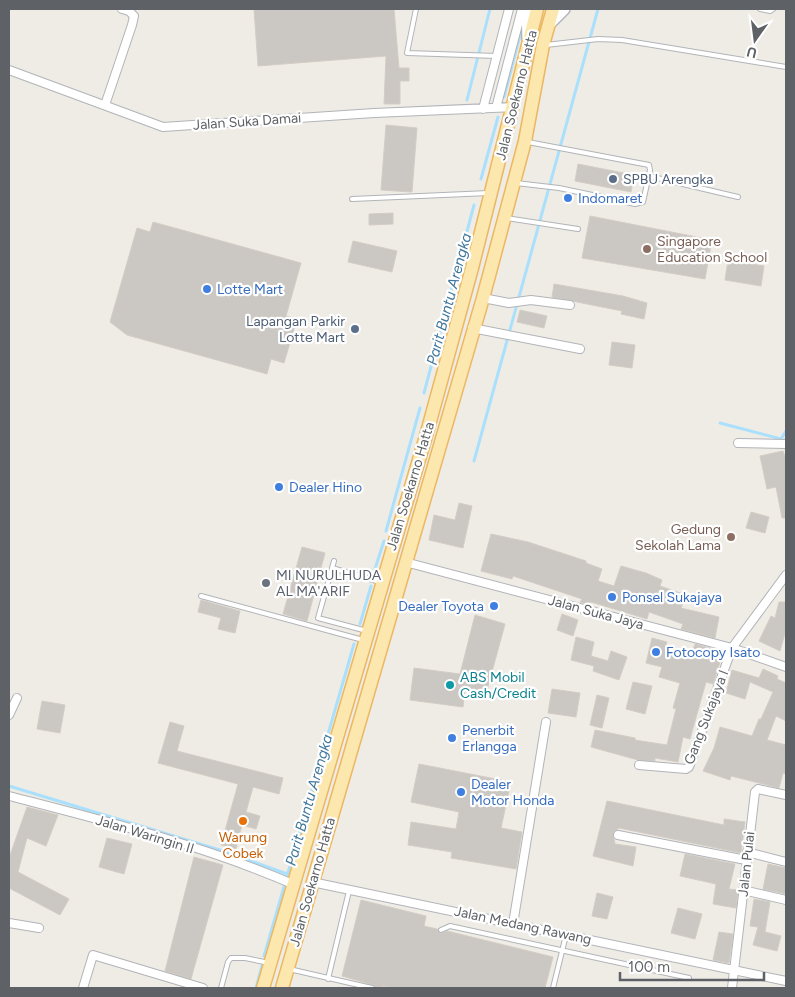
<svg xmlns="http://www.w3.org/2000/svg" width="795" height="997" viewBox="0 0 795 997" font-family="Figtree,sans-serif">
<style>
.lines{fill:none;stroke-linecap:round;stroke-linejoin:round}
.stream{stroke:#aae0fc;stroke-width:3}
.building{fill:#cbc7c3;stroke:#d4cdc4}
.lane-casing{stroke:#b1b4b8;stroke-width:6}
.street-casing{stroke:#b1b4b8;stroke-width:10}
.secondary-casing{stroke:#b2b6ba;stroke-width:14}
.primary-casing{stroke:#ecb762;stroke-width:15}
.lane{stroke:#fff;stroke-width:4}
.street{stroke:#fff;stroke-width:8}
.secondary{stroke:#fff;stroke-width:11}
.primary{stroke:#fce7ae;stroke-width:12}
.service-dot{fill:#5c6f8a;stroke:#fff;stroke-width:2}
.shop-dot{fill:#3f7fe0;stroke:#fff;stroke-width:2}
.education-dot{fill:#8d6e63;stroke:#fff;stroke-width:2}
.worship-dot{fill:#6b7280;stroke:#fff;stroke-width:2}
.culture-dot{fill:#0f9aa8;stroke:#fff;stroke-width:2}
.food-dot{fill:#e8710a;stroke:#fff;stroke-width:2}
.labels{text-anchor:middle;stroke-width:4.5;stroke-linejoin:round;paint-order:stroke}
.street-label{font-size:14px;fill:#5e6266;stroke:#fff}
.service-label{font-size:14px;fill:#4e5e75;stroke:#fff;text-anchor:start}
.shop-label{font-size:14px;fill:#366cbe;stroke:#fff;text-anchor:start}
.education-label{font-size:14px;fill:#785e54;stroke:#fff;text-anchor:start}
.worship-label{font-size:14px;fill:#5b616d;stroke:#fff;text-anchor:start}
.culture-label{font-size:14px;fill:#0d838f;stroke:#fff;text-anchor:start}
.food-label{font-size:14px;fill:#c56008;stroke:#fff}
.water-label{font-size:15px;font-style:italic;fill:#40779d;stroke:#fff}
</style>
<rect width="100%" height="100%" fill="#efece6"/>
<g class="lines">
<path class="stream" d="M504,97L523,24
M467,100L490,9
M481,179L498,117
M424,393L474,205
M720,423L781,439L786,431
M474,461L598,9
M386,531L420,408
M373,575L384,541
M360,624L371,586
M9,786L223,851L287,874
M264,956L354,644
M256,988L262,966"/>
</g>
<path class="building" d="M254,9H394L399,68H409V81H400V104H384L386,56L258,66Z
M386,125L417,128L412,192L381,190Z
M578,164L634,175L631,192L575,181Z
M393,213V224L369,225V214Z
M590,216L712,240L705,279L582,258Z
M153,222L301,263L286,316L297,319L284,363L271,359L267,374L127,335L110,322L137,228L150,232Z
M353,241L397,251L392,272L348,262Z
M728,260L764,266L761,286L725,280Z
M554,284L623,296L647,303L644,319L621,314L622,311L552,297Z
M520,310L547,316L544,328L517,322Z
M612,342L635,345L632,368L609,365Z
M783,451L786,459V518H782L776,487L767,489L760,456Z
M459,503L472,506L463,548L429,540L434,515L455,520Z
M751,512L769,517L765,533L746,528Z
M491,534L528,542L586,561V563L602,569L598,581L614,586L621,566L646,573L662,580L660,586L686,595L681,608L719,617L715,638L681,629L683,624L649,612L647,619L591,602L590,605L583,603L580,602L582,599L513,576L512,579L481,571Z
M302,547L325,553L307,621L283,614Z
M201,600L240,611L235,633L218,629L221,618L198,612Z
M779,602H786V630L780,651L759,641L771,616L775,618Z
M562,614L578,620L573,636L557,630Z
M475,615L505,624L486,694L465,690L463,707L410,700L414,668L460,674Z
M576,637L594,642L591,656L608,661L611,651L627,657L619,680L593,671L594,666L571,660Z
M652,638L667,642L665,649L691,656L695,644L712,649L711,653L722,656L713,684L706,682L690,739L683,737L678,762L655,758V761L638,760L591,747L595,730L635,738V740L667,745L676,709L673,708L680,683L659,677L662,667L646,663Z
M763,669L778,676L777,679L786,683V721L776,716L767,740L786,745V774L783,773L779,788L731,776L730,780L703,771L714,748L720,727L752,736L759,719H761L773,692L750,682L745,699L726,693L732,670L759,678Z
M633,682L652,686L645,714L626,709Z
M552,689L580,693L576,717L548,713Z
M597,695L609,698L602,728L590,725Z
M42,701L65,705L60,733L37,729Z
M170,722L184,726L177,751L283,778L279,794L253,787L246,812L260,816L256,829L242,825L236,849L221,845L238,784L158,763Z
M419,764L511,782L501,828L522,832L516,869L451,858L452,852L408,845L411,822L456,829L459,812L411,802Z
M607,801L724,825V819L745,822L741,853L619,828L613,833L615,844L636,847L633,866L593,856Z
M27,807L58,815L46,846L27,838L18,872L69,899L60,915L9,888V858Z
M107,838L132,844L124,874L99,867Z
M685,854L735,864L729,889L738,890L736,908L713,904L716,884L680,876Z
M194,857L223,865L191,979L165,971Z
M768,864L786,868V894L763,889Z
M597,893L613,897L607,919L592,916Z
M754,899L770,902L765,932L781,936L777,951L753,945L758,927L750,926Z
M361,900L426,916L424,926L437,929L440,934L447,931L553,957L545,988H391L383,986L382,988H376L373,985L342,976Z
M678,908L702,914L695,939L671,933Z
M719,932L733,934L729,963L713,960Z"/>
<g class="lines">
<defs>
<path id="lane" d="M416,9L407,53L497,56
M760,9L770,11L773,9
M546,45L598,39L622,40L786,67
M649,176L738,197
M516,183L559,188L635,204L643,202L650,170L649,165L528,142
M352,199L489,193
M506,218L578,229
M334,561L318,618L367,631
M332,568L380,582
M201,596L363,640
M441,930L450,926L689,978
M289,969L372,988
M328,979L349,891
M221,988L228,962L231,958H245L269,963
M553,988L566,935"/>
<path id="street" d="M9,70L163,127L374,113L513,107
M105,105L132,25L134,16L129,11L122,9
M496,108L522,9
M483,109L509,9
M483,298L509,303L531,300L570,305
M472,328L580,349
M738,443L786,444
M405,562L732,648L786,667
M9,715L17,698
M639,765L686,769L689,767L732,648L786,575
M9,796C105,821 203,845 295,885
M618,835L746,860
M747,852L786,862
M312,882L786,981
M743,890L786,900
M9,923L39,928
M513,924L546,722
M83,988L93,955L203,988
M732,988L755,792L758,789L786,795"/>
<path id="secondary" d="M527,9L528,39
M549,24L564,9"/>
<path id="primary" d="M263,988L426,436L472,268L537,9
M282,988L483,298L525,141L543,45L553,9"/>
</defs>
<use href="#lane" class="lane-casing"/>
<use href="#street" class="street-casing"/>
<use href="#secondary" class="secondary-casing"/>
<use href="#primary" class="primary-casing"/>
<use href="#lane" class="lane"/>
<use href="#street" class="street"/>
<use href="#secondary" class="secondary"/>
<use href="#primary" class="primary"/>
</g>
<g class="service-dot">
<circle cx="613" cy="179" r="5"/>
<circle cx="355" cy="329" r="5"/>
</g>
<g class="shop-dot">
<circle cx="568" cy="198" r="5"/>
<circle cx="207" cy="289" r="5"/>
<circle cx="279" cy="487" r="5"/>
<circle cx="612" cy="597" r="5"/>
<circle cx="494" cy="606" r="5"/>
<circle cx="656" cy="652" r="5"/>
<circle cx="452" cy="738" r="5"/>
<circle cx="461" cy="792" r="5"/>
</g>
<g class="education-dot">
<circle cx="647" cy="249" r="5"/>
<circle cx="731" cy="537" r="5"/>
</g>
<circle class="worship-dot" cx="266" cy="583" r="5"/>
<circle class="culture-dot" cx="450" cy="685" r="5"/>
<circle class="food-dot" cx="243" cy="821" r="5"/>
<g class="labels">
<g class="street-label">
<text transform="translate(516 95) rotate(-76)" y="5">Jalan Soekarno Hatta</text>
<text transform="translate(247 121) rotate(-4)" y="5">Jalan Suka Damai</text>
<text transform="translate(410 486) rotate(-73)" y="5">Jalan Soekarno Hatta</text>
<text transform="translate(596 612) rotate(15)" y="5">Jalan Suka Jaya</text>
<text transform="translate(706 717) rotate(-69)" y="5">Gang Sukajaya I</text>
<text transform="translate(145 834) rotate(17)" y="5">Jalan Waringin II</text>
<text transform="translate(746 864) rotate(-84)" y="5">Jalan Pulai</text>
<text transform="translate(312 882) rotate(-74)" y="5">Jalan Soekarno Hatta</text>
<text transform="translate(523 925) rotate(12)" y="5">Jalan Medang Rawang</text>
</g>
<g class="service-label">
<text x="623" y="184">SPBU Arengka</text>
<text x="345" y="326" text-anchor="end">Lapangan Parkir<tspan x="345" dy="16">Lotte Mart</tspan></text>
</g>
<g class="shop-label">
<text x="578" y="203">Indomaret</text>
<text x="217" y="294">Lotte Mart</text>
<text x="289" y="492">Dealer Hino</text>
<text x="622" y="602">Ponsel Sukajaya</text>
<text x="484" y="611" text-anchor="end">Dealer Toyota</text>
<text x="666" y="657">Fotocopy Isato</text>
<text x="462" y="735">Penerbit<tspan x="462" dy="16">Erlangga</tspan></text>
<text x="471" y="789">Dealer<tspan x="471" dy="16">Motor Honda</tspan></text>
</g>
<g class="education-label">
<text x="657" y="246">Singapore<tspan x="657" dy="16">Education School</tspan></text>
<text x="721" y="534" text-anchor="end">Gedung<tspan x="721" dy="16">Sekolah Lama</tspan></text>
</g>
<g class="worship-label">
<text x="276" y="580">MI NURULHUDA<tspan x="276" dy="16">AL MA'ARIF</tspan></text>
</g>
<g class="culture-label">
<text x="460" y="682">ABS Mobil<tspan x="460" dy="16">Cash/Credit</tspan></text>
</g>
<g class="food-label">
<text x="243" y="842">Warung<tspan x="243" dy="16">Cobek</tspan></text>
</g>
<g class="water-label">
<text transform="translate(449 299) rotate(-75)" y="5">Parit Buntu Arengka</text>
<text transform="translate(309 800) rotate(-74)" y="5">Parit Buntu Arengka</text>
</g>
</g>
<rect width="795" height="997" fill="none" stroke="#5e6266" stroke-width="20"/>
<g transform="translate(755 40) rotate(194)" stroke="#ffffff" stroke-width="4" paint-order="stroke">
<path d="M0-4L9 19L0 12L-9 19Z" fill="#5e6266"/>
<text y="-8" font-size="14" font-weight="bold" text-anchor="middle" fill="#5e6266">U</text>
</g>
<path d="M620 972v8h144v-8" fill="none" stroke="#5e6266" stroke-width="2.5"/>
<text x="628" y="972" font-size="15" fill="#5e6266" stroke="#ffffff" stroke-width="4" paint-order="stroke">100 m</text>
</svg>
